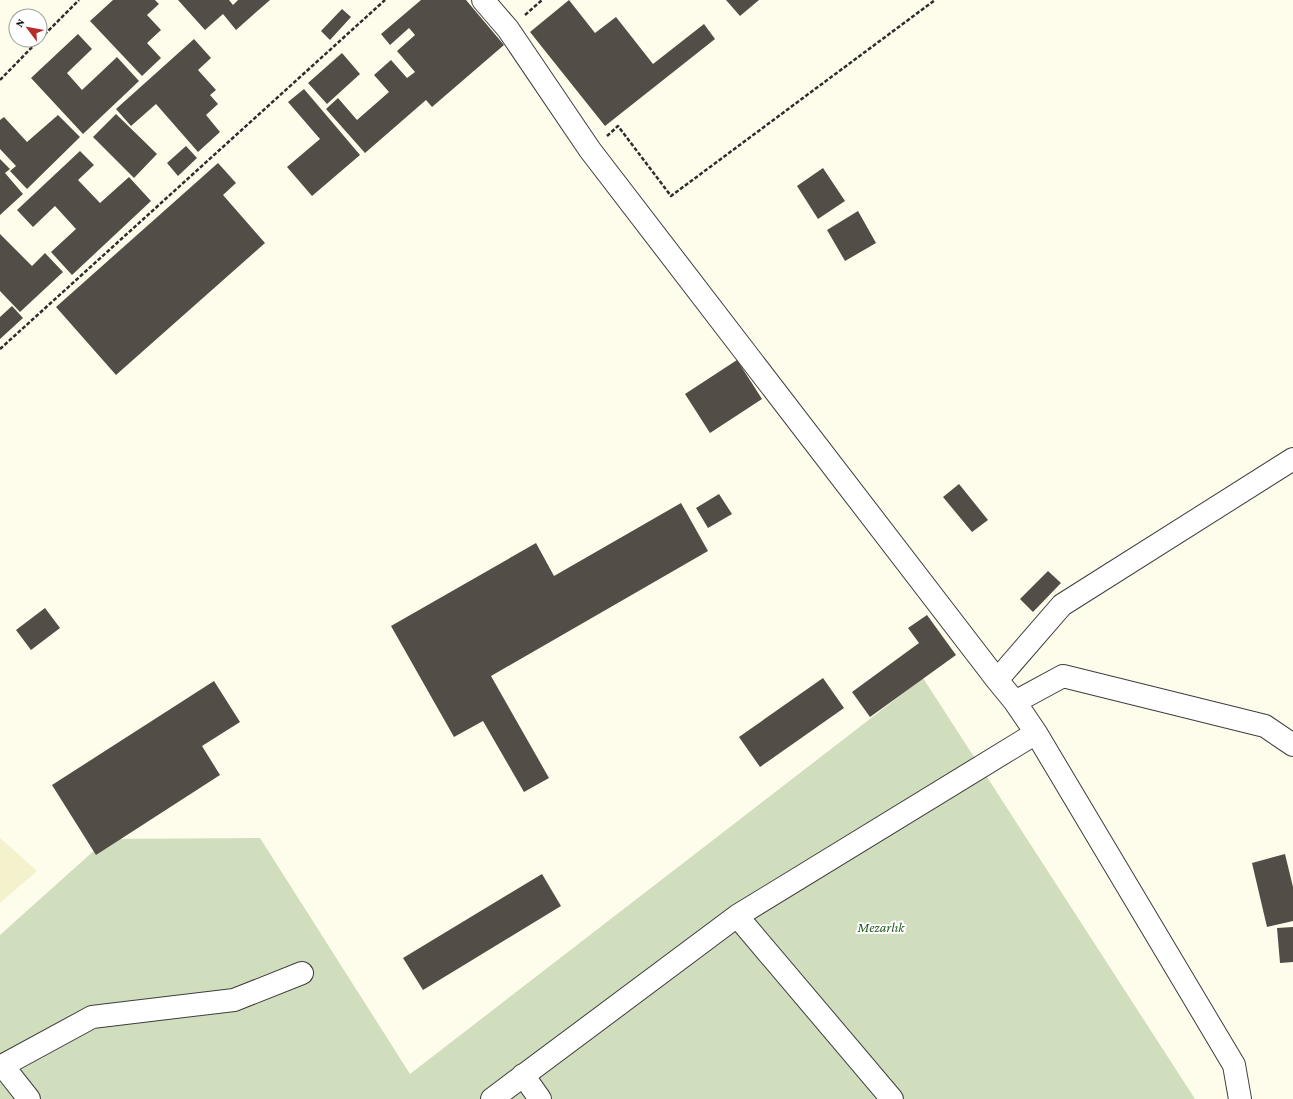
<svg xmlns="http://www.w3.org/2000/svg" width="1293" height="1099" viewBox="0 0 1293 1099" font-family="'Crimson Pro',serif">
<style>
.farmland{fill:#f3f2cc}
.cemetery{fill:#d1debd}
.building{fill:#534d48}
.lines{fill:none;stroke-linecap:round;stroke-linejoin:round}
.minor-casing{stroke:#3e3e3e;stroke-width:24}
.path{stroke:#2d2d2d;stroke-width:2.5;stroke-dasharray:4 2;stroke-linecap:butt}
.minor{stroke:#fff;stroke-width:22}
.labels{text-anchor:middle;stroke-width:4;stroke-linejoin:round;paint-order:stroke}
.park-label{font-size:14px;font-style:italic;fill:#27601f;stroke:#fff}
</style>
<rect width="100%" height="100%" fill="#fefcea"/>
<path class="farmland" d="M0,838L37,871L0,903Z"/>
<path class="cemetery" d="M923,678L1195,1099H0V935L107,839L260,838L410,1074Z"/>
<path class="building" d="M113,0H155L159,4L147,15L161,30L147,43L161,58L142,76L90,21Z
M178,0H229L233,5L238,0H270L236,30L223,14L205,30Z
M421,0H466L504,45L432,107L426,100L365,153L326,109L338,98L357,120L389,92L374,75L391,60L407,78L415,72L397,51L415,35L409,28L390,45L381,34Z
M569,0L595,33L616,17L653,64L704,24L715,39L605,126L530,32Z
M726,0H759L740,16Z
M342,9L351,17L330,40L321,31Z
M78,34L92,49L67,73L82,90L117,57L139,81L83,134L31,78Z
M194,39L211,58L198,70L216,90L210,95L218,104L206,115L220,132L198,152L156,104L131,126L116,109Z
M342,53L360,74L327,104L308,83Z
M304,89L360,155L312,196L287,167L320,139L288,102Z
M116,114L157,154L134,178L93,137Z
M58,115L80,137L27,189L10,171L16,166L0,149V120L4,117L27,142Z
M186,146L197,158L178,176L167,163Z
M80,151L94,165L78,180L100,203L129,177L151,201L72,275L51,252L76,229L55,206L33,227L17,210Z
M0,159L10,169L5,173L23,194L0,215Z
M218,163L236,183L223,195L265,243L116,375L56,307Z
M823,168L845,201L818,219L797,186Z
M858,211L876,243L845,261L827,230Z
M0,234L32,266L45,253L63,272L20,312L0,291Z
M12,306L23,318L0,339V317Z
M737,360L762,399L710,433L685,394Z
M959,484L988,520L972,532L943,497Z
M719,494L732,514L708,528L696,508Z
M681,503L708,551L491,676L549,778L524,792L483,721L454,737L391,626L536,543L554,576Z
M1048,571L1061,583L1033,612L1020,599Z
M45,608L60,628L31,650L16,630Z
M927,615L956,655L870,717L852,692L919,643L908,628Z
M823,678L844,708L760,767L739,737Z
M214,681L240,722L202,746L220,775L96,855L52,785Z
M1285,854L1293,887V921L1267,927L1252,863Z
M542,874L561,906L423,990L403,958Z
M1293,927V962L1280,963L1277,928Z"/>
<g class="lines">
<defs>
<path id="minor" d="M483,0L508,29L590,150L997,680L1015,702L1036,733L1234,1065L1240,1099
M997,680L1062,605L1293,459
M1015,702L1063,676L1265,726L1293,745
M737,916L892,1099
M3,1066L29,1099
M0,1067L92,1017L234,1000L302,973
M523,1075L540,1099
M492,1099L737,916L1036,733"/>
</defs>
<use href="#minor" class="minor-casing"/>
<path class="path" d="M525,15L542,0
M40,39L79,0
M0,80L39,40
M607,136L618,126L671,196L935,0
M0,349L385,0"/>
<use href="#minor" class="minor"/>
</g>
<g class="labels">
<g class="park-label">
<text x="881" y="932">Mezarlık</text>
</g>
</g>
<g transform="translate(28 28) rotate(302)"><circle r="19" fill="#ffffff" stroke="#9d9d9d"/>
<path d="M0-3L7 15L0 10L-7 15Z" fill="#b52d29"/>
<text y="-6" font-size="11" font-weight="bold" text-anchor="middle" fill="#0b0b0b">N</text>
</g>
</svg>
